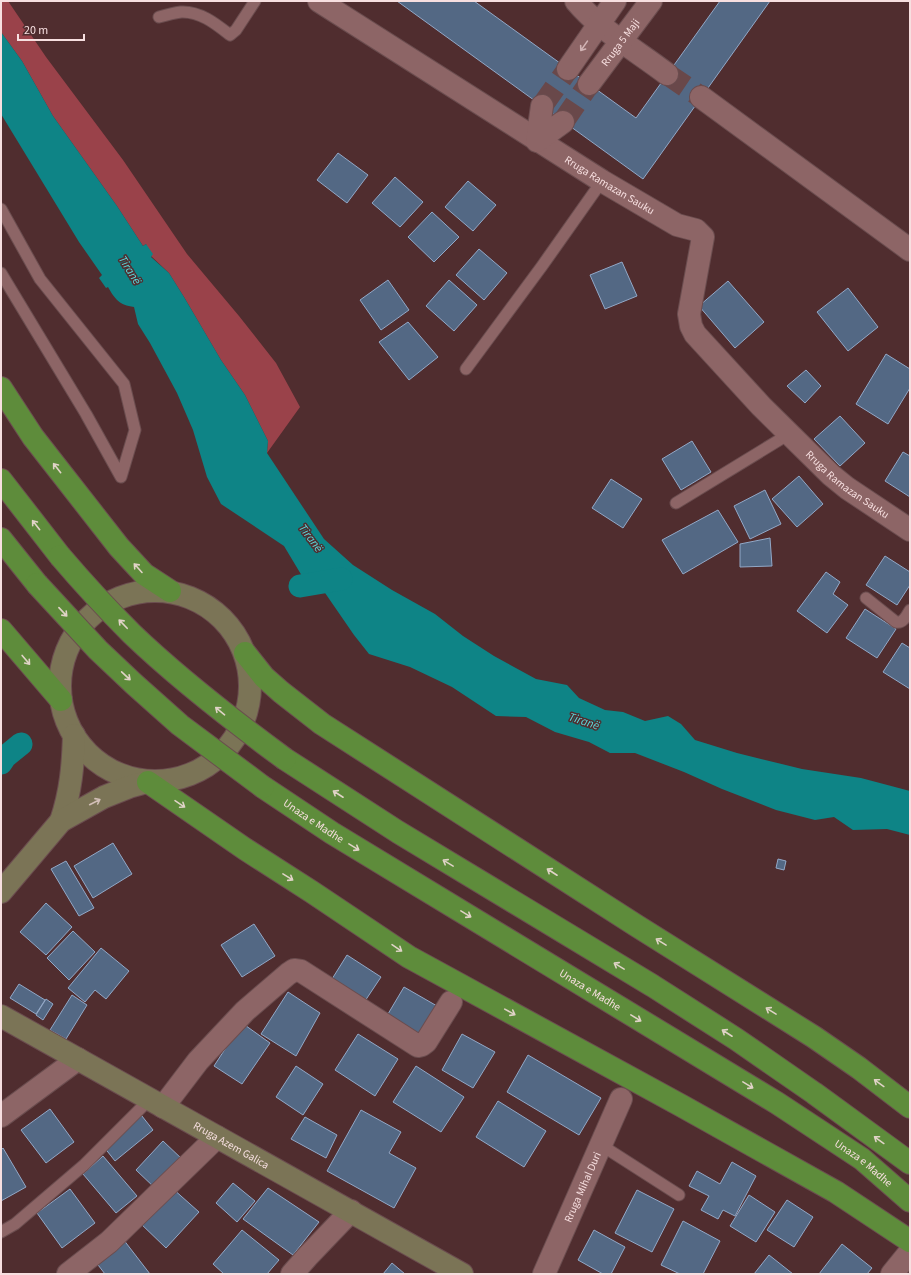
<svg xmlns="http://www.w3.org/2000/svg" width="911" height="1275" viewBox="0 0 911 1275" font-family="'Source Sans 3',sans-serif">
<style>
.green{fill:#9a424a}
.water{fill:#0e8486}
.lines{fill:none;stroke-linecap:round;stroke-linejoin:round}
.canal{stroke:#0e8486;stroke-width:23}
.building{fill:#536884;stroke:#92a8c7}
.minor-tunnel{stroke:#69484a;stroke-width:22;stroke-dasharray:22 11;stroke-linecap:butt}
.service-casing{stroke:#6b4d4f;stroke-width:13}
.minor-casing{stroke:#6b4d4f;stroke-width:24}
.secondary-casing{stroke:#6b4d4f;stroke-width:24}
.trunk-casing{stroke:#6b4d4f;stroke-width:24}
.service{stroke:#8d6566;stroke-width:11}
.minor{stroke:#8d6566;stroke-width:22}
.secondary{stroke:#7b7456;stroke-width:22}
.trunk{stroke:#5e8c3b;stroke-width:22}
.trunk-bridge-casing{stroke:#6b4d4f;stroke-width:24;stroke-linecap:butt}
.trunk-bridge{stroke:#5e8c3b;stroke-width:22}
.oneway{stroke:#d2b4b5}
.oneway2{stroke:#e0d3c7}
.oneway3{stroke:#d2bfb7}
.labels{text-anchor:middle;stroke-width:3;stroke-linejoin:round;paint-order:stroke}
.street-label{font-size:11px;fill:#f7dfe0;stroke:#502d2f}
.water-label{font-size:12px;font-style:italic;fill:#5cd9db;stroke:#502d2f}
</style>
<rect width="100%" height="100%" fill="#502d2f"/>
<path class="green" d="M1,1H8L46,57L123,160L187,254L239,316L276,363L300,407L267,453L268,441L245,395L221,360L184,297L169,273L151,256L146,244L143,246L117,206L53,116L22,61L1,32Z"/>
<path class="water" d="M1,32L22,61L53,116L117,206L143,246L146,244L153,254L151,257L169,273L184,297L221,360L245,395L268,441L267,453L324,539L353,565L392,590L435,614L463,636L494,656L536,679L567,685L579,698L605,710L623,712L645,721L668,716L681,724L695,740L737,753L802,769L861,778L910,791V835L887,829L853,830L834,817L815,820L776,810L722,789L684,772L635,753H610L589,742L555,732L526,717L496,716L452,687L410,667L369,654L354,635L323,590L302,576L284,546L221,504L207,477L193,430L177,393L150,343L138,324L134,307C119,305 115,299 108,287L106,288L99,278L102,275L79,242L1,114Z"/>
<g class="lines">
<path class="canal" d="M300,586L341,579
M1,763L5,757L21,744"/>
</g>
<path class="building" d="M397,1H474L636,118L720,1H770L643,179Z
M338,153L368,175L347,203L317,180Z
M395,177L423,202L400,227L372,203Z
M468,181L496,205L473,231L445,207Z
M432,212L459,237L434,262L408,237Z
M479,249L507,273L484,300L456,275Z
M622,262L637,296L605,309L590,275Z
M388,280L409,310L381,330L360,300Z
M449,280L477,305L454,331L426,306Z
M728,281L764,322L735,348L699,306Z
M848,288L878,327L848,351L817,312Z
M408,322L438,357L409,380L379,342Z
M886,354L910,369V388L888,424L856,404Z
M806,370L821,386L805,403L787,386Z
M840,416L865,443L840,466L814,439Z
M692,441L711,472L681,490L662,459Z
M903,452L910,456V497L885,481Z
M799,476L823,504L797,527L772,499Z
M611,479L642,499L623,528L592,508Z
M765,490L781,524L750,539L734,506Z
M718,510L738,542L683,574L662,540Z
M770,538L772,566L740,567V544Z
M885,556L910,572V585L897,605L866,585Z
M826,572L840,582L833,594L848,605L827,633L797,611Z
M865,609L896,629L877,658L846,638Z
M902,643L910,648V689L883,672Z
M113,843L132,874L93,898L74,866Z
M778,859L786,861L784,870L776,868Z
M66,861L94,908L79,916L51,869Z
M46,903L72,927L46,955L20,932Z
M254,924L275,956L242,977L221,945Z
M73,931L95,952L69,980L47,958Z
M101,948L129,971L106,999L95,990L85,1002L68,988Z
M347,955L381,977L365,1001L332,979Z
M19,984L45,1000L36,1014L10,998Z
M404,987L437,1006L417,1039L385,1019Z
M288,992L320,1013L296,1056L261,1034Z
M72,995L87,1005L66,1039L50,1030Z
M46,999L53,1004L43,1020L36,1015Z
M242,1023L270,1043L242,1084L214,1066Z
M358,1034L398,1059L375,1096L335,1070Z
M462,1034L495,1052L473,1088L442,1070Z
M528,1055L601,1098L579,1135L507,1092Z
M296,1066L323,1084L303,1115L276,1097Z
M416,1066L464,1097L441,1132L393,1102Z
M498,1101L546,1131L524,1167L476,1137Z
M50,1109L74,1142L46,1163L21,1130Z
M361,1110L401,1132L389,1153L416,1168L394,1208L327,1171Z
M138,1111L153,1130L115,1161L100,1142Z
M305,1117L337,1135L326,1158L291,1139Z
M163,1141L183,1160L156,1189L136,1170Z
M3,1148L26,1187L1,1201V1150Z
M103,1156L137,1196L116,1213L83,1174Z
M732,1162L756,1176L735,1216L723,1210L718,1219L701,1210L709,1196L689,1186L697,1171L720,1184Z
M233,1183L255,1201L237,1222L216,1203Z
M172,1188L199,1212L166,1248L139,1222Z
M268,1188L319,1222L293,1255L243,1219Z
M70,1189L95,1223L62,1248L37,1213Z
M637,1190L674,1209L652,1252L615,1233Z
M749,1195L775,1212L756,1242L730,1226Z
M787,1200L813,1217L794,1247L767,1230Z
M683,1221L720,1241L703,1274H680L661,1265Z
M242,1230L279,1260L267,1274H224L213,1264Z
M594,1230L625,1247L611,1274H603L578,1260Z
M123,1239L150,1274H105L95,1261Z
M842,1244L872,1268L867,1274H819Z
M769,1255L793,1274H754Z
M392,1263L405,1274H383Z"/>
<g class="lines">
<path class="minor-tunnel" d="M667,74L701,97
M542,106L568,69
M563,122L589,84"/>
<defs>
<path id="service" d="M159,17C166,15 174,13 181,12C200,11 216,24 230,35L236,30L255,1
M1,209L40,279L124,384L135,430L121,477
M1,273L86,414L121,477
M466,369L542,266L602,181
M676,503L789,434
M866,598L896,622C903,624 907,615 910,610
M601,1145L679,1195
M1,1232L15,1224L84,1165L150,1099"/>
<g id="minor">
<path id="s1" d="M319,1L602,181L677,225L696,230L703,237L689,314L691,326L695,334L761,406L831,475L847,488L910,530"/>
<path d="M576,1C600,30 637,51 667,74"/>
<path d="M568,69L615,1"/>
<path id="s2" d="M589,84L651,1"/>
<path d="M701,97L910,250"/>
<path d="M542,106L537,141L563,122"/>
<path d="M163,1107L198,1061L245,1011L288,974L294,970L301,971L418,1046L422,1045L426,1042L451,1002"/>
<path d="M1,1116L78,1059"/>
<path d="M68,1274L109,1242L217,1137"/>
<path d="M292,1274L307,1257L351,1211"/>
<path id="s3" d="M544,1274L621,1099"/>
<path d="M892,1274L909,1253"/>
</g>
<g id="secondary">
<circle cx="155" cy="686" r="95"/>
<path d="M61,821C71,791 73,766 74,735"/>
<path d="M1,892L61,821L104,797L129,787L147,782"/>
<path id="s4" d="M1,1016L462,1274"/>
</g>
<g id="trunk">
<path d="M1,388L33,437L119,547L144,574L170,591"/>
<path d="M1,480L60,556"/>
<path d="M1,539L37,584"/>
<path d="M1,630L61,700"/>
<path d="M245,653L264,677L281,692L322,724L637,926L814,1037L859,1068L910,1107"/>
<path d="M285,759L398,832L653,986L736,1039L814,1093L910,1163"/>
<path d="M148,782L245,849L312,892L409,957L682,1106L836,1192L910,1241"/>
<path id="s5" d="M263,787L332,833L777,1103L862,1159L910,1201"/>
</g>
</defs>
<use href="#service" class="service-casing"/>
<use href="#minor" class="minor-casing"/>
<use href="#secondary" class="secondary-casing"/>
<use href="#trunk" class="trunk-casing"/>
<use href="#service" class="service"/>
<use href="#minor" class="minor"/>
<use href="#secondary" class="secondary"/>
<use href="#trunk" class="trunk"/>
<defs>
<path id="trunk-bridge" d="M60,556C83,583 107,609 132,634C180,680 232,720 285,759
M37,584L98,650L134,684L180,725L263,787"/>
</defs>
<use href="#trunk-bridge" class="trunk-bridge-casing"/>
<use href="#trunk-bridge" class="trunk-bridge"/>
</g>
<defs><path id="oneway-shaft" d="M-6 0H5M1.5-3L5.5 0L1.5 3" fill="none" stroke-width="1.6" stroke-linecap="round" stroke-linejoin="round"/></defs>
<use class="oneway" href="#oneway-shaft" transform="translate(584 46) rotate(125)"/>
<g class="oneway2">
<use href="#oneway-shaft" transform="translate(57 468) rotate(-128)"/>
<use href="#oneway-shaft" transform="translate(36 525) rotate(-128)"/>
<use href="#oneway-shaft" transform="translate(138 568) rotate(-132)"/>
<use href="#oneway-shaft" transform="translate(63 612) rotate(47)"/>
<use href="#oneway-shaft" transform="translate(123 624) rotate(-134)"/>
<use href="#oneway-shaft" transform="translate(26 660) rotate(50)"/>
<use href="#oneway-shaft" transform="translate(126 676) rotate(43)"/>
<use href="#oneway-shaft" transform="translate(220 711) rotate(-140)"/>
<use href="#oneway-shaft" transform="translate(338 794) rotate(-147)"/>
<use href="#oneway-shaft" transform="translate(180 804) rotate(34)"/>
<use href="#oneway-shaft" transform="translate(354 847) rotate(31)"/>
<use href="#oneway-shaft" transform="translate(448 863) rotate(-149)"/>
<use href="#oneway-shaft" transform="translate(552 872) rotate(-147)"/>
<use href="#oneway-shaft" transform="translate(288 877) rotate(32)"/>
<use href="#oneway-shaft" transform="translate(466 914) rotate(31)"/>
<use href="#oneway-shaft" transform="translate(661 942) rotate(-148)"/>
<use href="#oneway-shaft" transform="translate(397 948) rotate(34)"/>
<use href="#oneway-shaft" transform="translate(619 966) rotate(-149)"/>
<use href="#oneway-shaft" transform="translate(771 1011) rotate(-148)"/>
<use href="#oneway-shaft" transform="translate(510 1012) rotate(29)"/>
<use href="#oneway-shaft" transform="translate(636 1018) rotate(31)"/>
<use href="#oneway-shaft" transform="translate(727 1033) rotate(-147)"/>
<use href="#oneway-shaft" transform="translate(879 1083) rotate(-144)"/>
<use href="#oneway-shaft" transform="translate(748 1085) rotate(31)"/>
<use href="#oneway-shaft" transform="translate(879 1140) rotate(-144)"/>
</g>
<use class="oneway3" href="#oneway-shaft" transform="translate(95 802) rotate(-27)"/>
<g class="labels">
<g class="street-label">
<text dy="4" stroke="none"><textPath href="#s2" startOffset="52">Rruga 5 Maji</textPath></text>
<text dy="4" stroke="none"><textPath href="#s1" startOffset="344">Rruga Ramazan Sauku</textPath></text>
<text dy="4" stroke="none"><textPath href="#s1" startOffset="766">Rruga Ramazan Sauku</textPath></text>
<text dy="4" stroke="none"><textPath href="#s5" startOffset="61">Unaza e Madhe</textPath></text>
<text dy="4" stroke="none"><textPath href="#s5" startOffset="385">Unaza e Madhe</textPath></text>
<text dy="4" stroke="none"><textPath href="#s4" startOffset="264">Rruga Azem Galica</textPath></text>
<text dy="4" stroke="none"><textPath href="#s5" startOffset="709">Unaza e Madhe</textPath></text>
<text dy="4" stroke="none"><textPath href="#s3" startOffset="95">Rruga Mihal Duri</textPath></text>
</g>
<g class="water-label">
<text transform="translate(130 270) rotate(58)" y="4">Tiranë</text>
<text transform="translate(311 538) rotate(53)" y="4">Tiranë</text>
<text transform="translate(584 721) rotate(18)" y="4">Tiranë</text>
</g>
</g>
<rect width="911" height="1275" fill="none" stroke="#f7dfe0" stroke-width="4"/>
<path d="M18 34v6h66v-6" fill="none" stroke="#f7dfe0" stroke-width="2"/>
<text x="24" y="34" font-size="12" fill="#f7dfe0" stroke="#502d2f" stroke-width="3" paint-order="stroke">20 m</text>
</svg>
